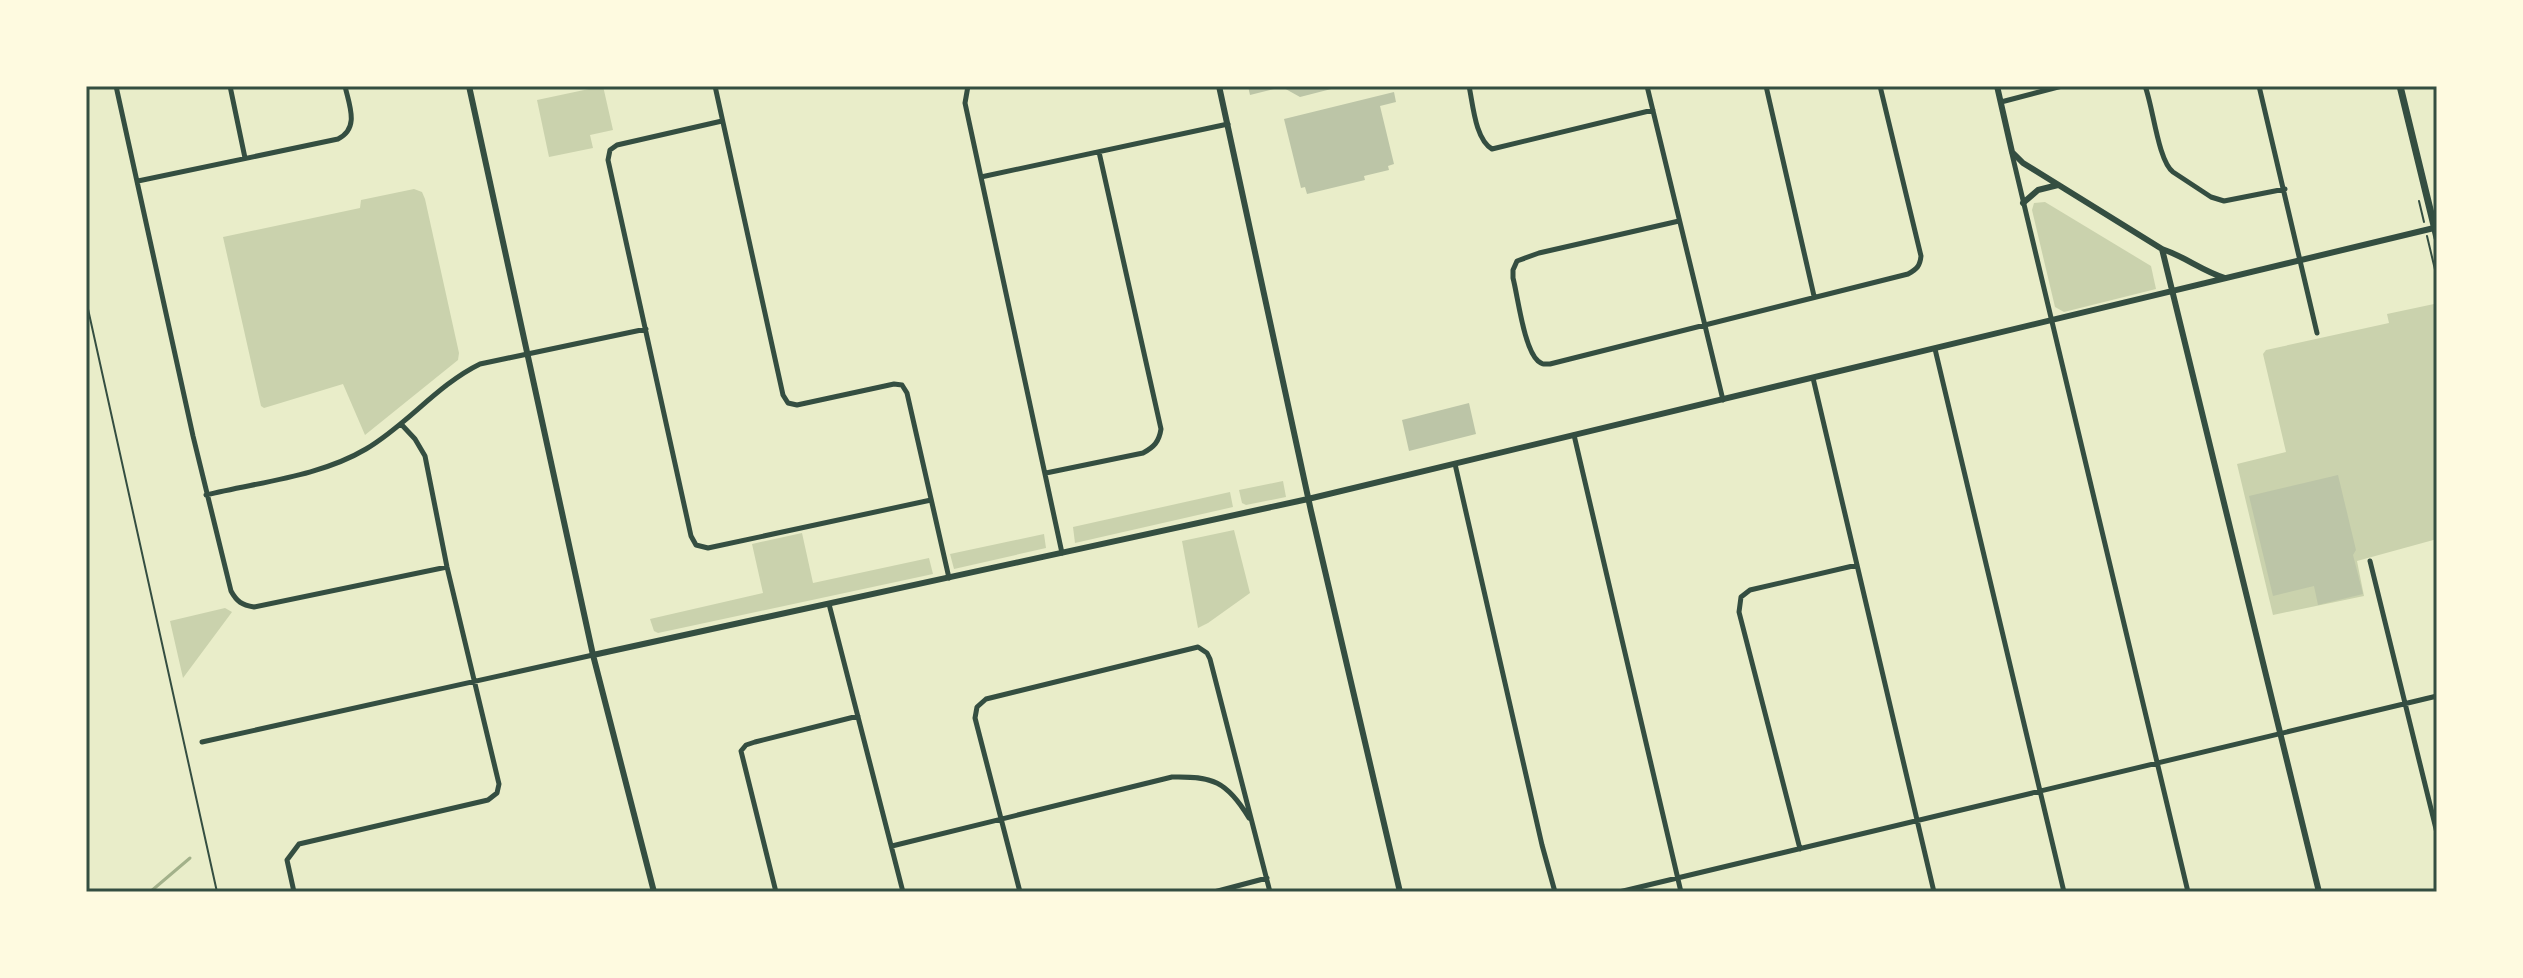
<svg xmlns="http://www.w3.org/2000/svg" width="2523" height="978" viewBox="0 0 2523 978" font-family="Ubuntu,sans-serif">
<style>
.green{fill:#cad2ad}
.lines{fill:none;stroke-linecap:round;stroke-linejoin:round}
.stream{stroke:#a3b18a;stroke-width:3}
.building{fill:#bcc5a7}
.path{stroke:#344e41;stroke-width:2}
.minor{stroke:#344e41;stroke-width:5}
.tertiary{stroke:#344e41;stroke-width:6}
.secondary{stroke:#344e41;stroke-width:7}
.neatline{fill:none;stroke:#344e41;stroke-width:3}
</style>
<rect width="100%" height="100%" fill="#e9edc9"/>
<path class="green" d="M603,86L613,130L590,135L593,148L549,157L537,100Z
M414,189L422,192L425,199L459,353L458,360L365,435L343,384L264,408L261,406L223,237L360,208L361,200Z
M2045,202L2151,266L2156,289L2064,312L2055,307L2032,210L2034,203Z
M2434,304L2437,316V539L2357,561L2364,596L2273,615L2237,464L2286,452L2263,354L2266,350L2389,323L2387,314Z
M1283,481L1286,497L1246,505L1242,503L1239,490Z
M1230,492L1233,507L1075,543L1073,527Z
M1234,530L1250,593L1208,623L1198,628L1182,541Z
M802,533L813,583L929,558L933,574L658,633L654,631L650,619L763,593L752,544Z
M1044,534L1046,548L954,569L950,554Z
M225,608L232,612L183,678L170,621Z"/>
<g class="lines">
<path class="stream" d="M150,892L190,858"/>
</g>
<path class="building" d="M1248,86H1339V87L1300,97L1282,87L1250,95Z
M1394,92L1396,102L1380,106L1394,164L1388,166L1389,170L1364,176L1365,180L1307,194L1305,187L1301,188L1284,119Z
M1469,403L1476,434L1409,451L1402,420Z
M2338,475L2356,550L2353,555L2363,594L2318,605L2314,586L2273,596L2249,496Z"/>
<g class="lines">
<path class="path" d="M2419,201L2424,222
M2427,236L2437,278
M86,300L217,892"/>
<path class="minor" d="M116,86L193,436L231,591C237,602 242,605 254,607L447,567
M230,86L245,158
M715,86L783,395L788,403L797,405L894,384L902,385L907,393L949,578
M968,86L965,103L1062,553
M1469,86C1473,104 1475,139 1492,149L1653,110
M1647,86L1723,400
M1766,86L1814,296
M2145,86C2153,106 2158,161 2173,172L2211,197L2224,201L2285,189
M2259,86L2317,333
M2001,102L2062,86
M722,121L617,145L610,150L608,160L691,536L696,545L708,548L931,500
M2012,154L2188,892
M981,177L1228,124
M138,181L338,139C360,128 349,105 345,86
M1679,221L1539,253L1517,261L1513,270V278C1518,297 1524,349 1538,361C1543,365 1544,364 1550,364L1908,274C1917,269 1920,266 1921,256L1880,86
M1935,349L2064,892
M1813,378L1934,892
M1574,435L1681,892
M1455,464L1542,845L1555,892
M1046,473L1143,453C1154,447 1159,442 1161,429L1099,152
M206,495C258,482 319,477 366,449C407,425 437,385 480,364L646,329
M2370,561L2437,833
M829,604L903,892
M202,742L593,655
M892,846L1172,777C1212,776 1227,781 1249,818
M1800,849L1739,612L1741,597L1750,590L1857,565
M294,892L287,860L299,844L488,800L497,793L499,784L447,567L425,456L415,439L401,424
M776,892L741,751L746,745L755,742L858,716
M1020,892L975,718L977,707L986,699L1198,647L1207,653L1210,659L1270,892
M1214,892L1267,878
M1619,892L2437,696"/>
<path class="tertiary" d="M469,86L593,655L654,892
M1219,86L1311,511L1400,892
M1997,86L2012,152L2023,163L2162,249C2184,256 2202,271 2225,278
M2023,203L2038,190L2058,185
M2162,249L2319,892
M593,655L1308,499L2434,228"/>
<path class="secondary" d="M2400,86L2437,238"/>
</g>
<rect width="2523" height="978" fill="none" stroke="#fefae0" stroke-width="176"/>
<rect x="88" y="88" width="2347" height="802" class="neatline"/>
</svg>
